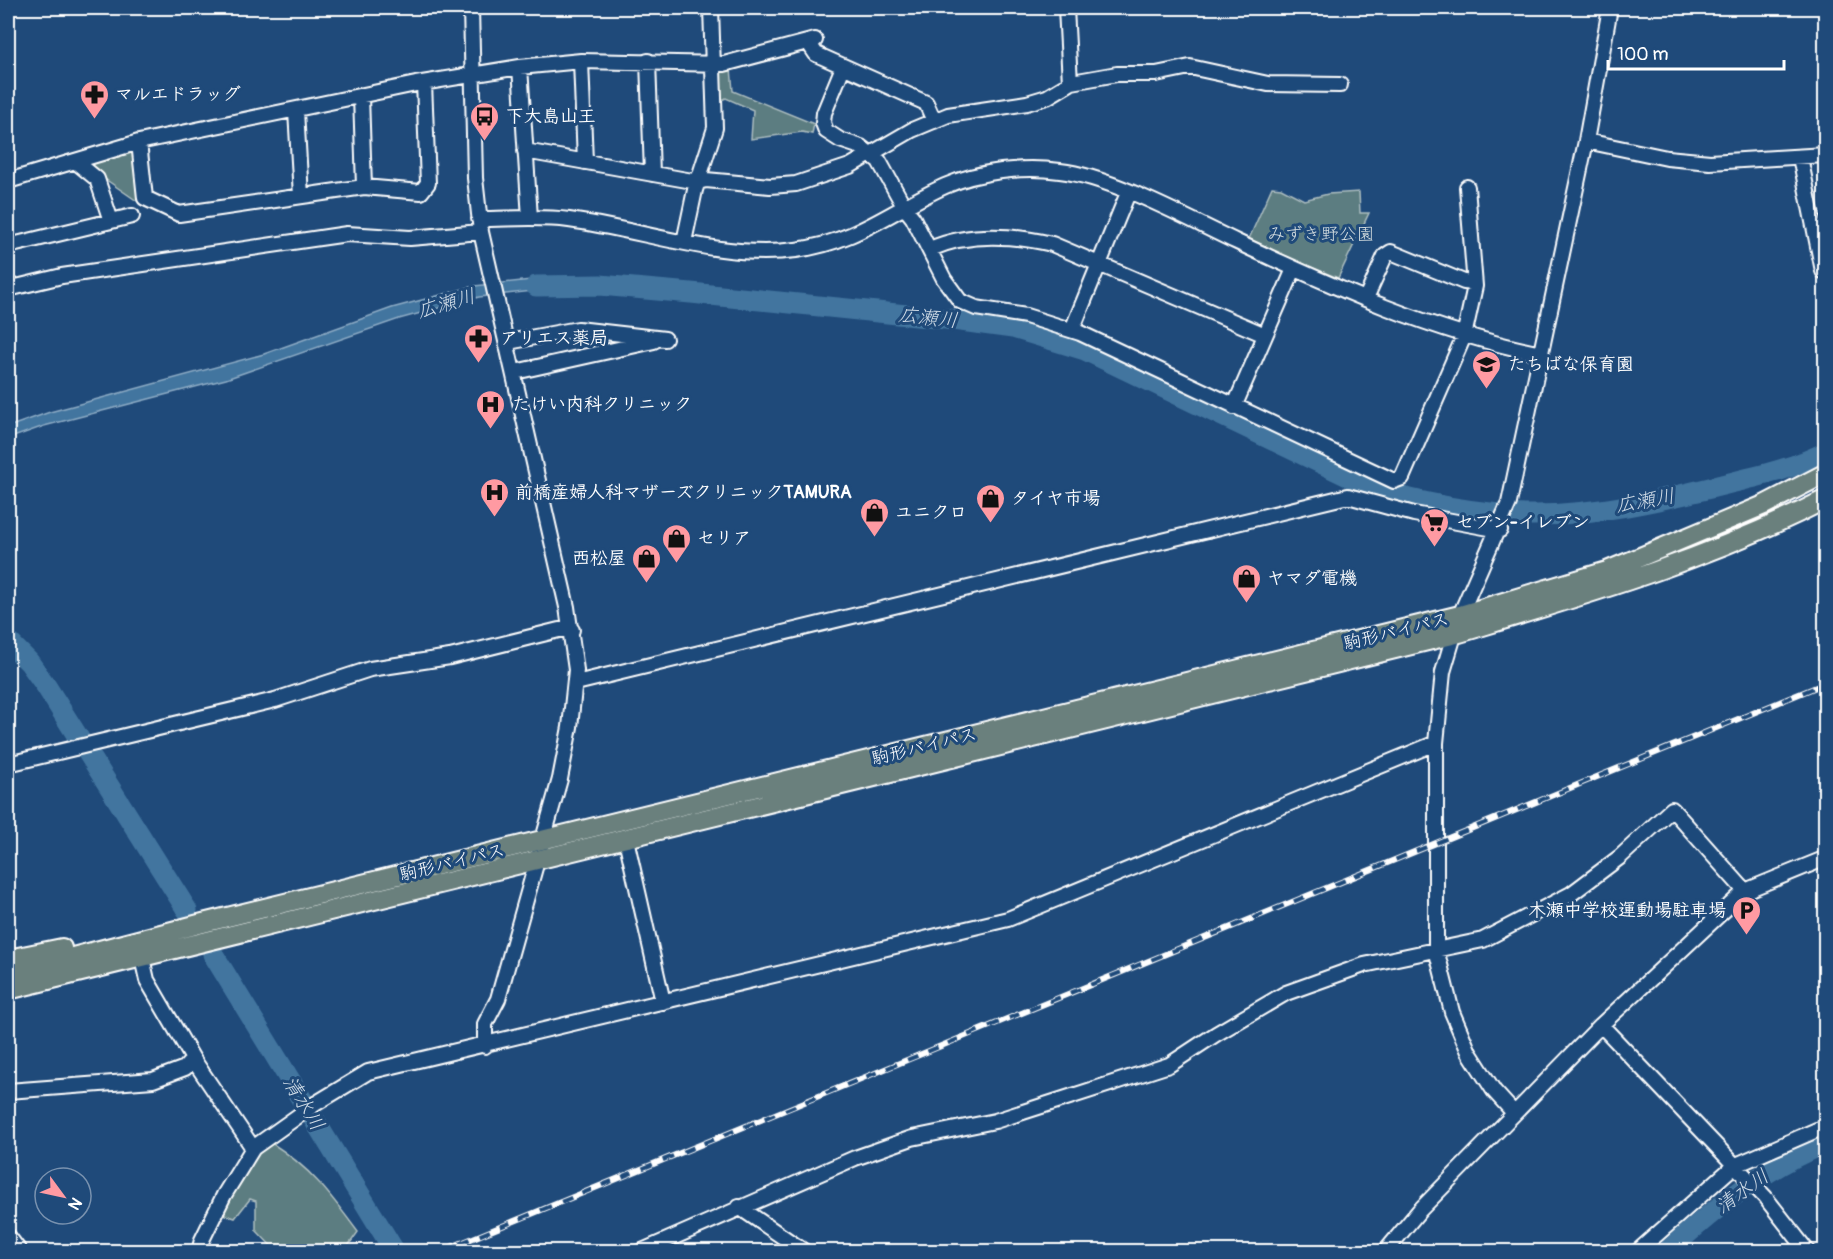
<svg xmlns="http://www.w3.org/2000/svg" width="1833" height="1259" viewBox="0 0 1833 1259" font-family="Pangolin,'Klee One',sans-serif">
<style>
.green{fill:#5c7d81;stroke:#aebec0;stroke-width:1.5}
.water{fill:#42759f;stroke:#8eacc5;stroke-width:1.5}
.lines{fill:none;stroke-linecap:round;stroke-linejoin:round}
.river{stroke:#42759f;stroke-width:21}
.minor-casing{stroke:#fff;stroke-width:18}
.major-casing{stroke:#fff;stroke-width:22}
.minor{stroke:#1f4a7a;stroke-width:14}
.major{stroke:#6a807d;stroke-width:18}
.rail-casing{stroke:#fff;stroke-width:6}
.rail{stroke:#1f4a7a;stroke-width:4;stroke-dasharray:11;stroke-linecap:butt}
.labels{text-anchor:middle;stroke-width:6;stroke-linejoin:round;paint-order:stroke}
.poi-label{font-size:18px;font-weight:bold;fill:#fff;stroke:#1f4a7a;text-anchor:start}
.park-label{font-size:18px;fill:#d6dee0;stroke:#1f4a7a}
.street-label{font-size:18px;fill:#fff;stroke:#1f4a7a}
.water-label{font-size:20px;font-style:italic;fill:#d0dce7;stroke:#1f4a7a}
</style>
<rect width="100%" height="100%" fill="#1f4a7a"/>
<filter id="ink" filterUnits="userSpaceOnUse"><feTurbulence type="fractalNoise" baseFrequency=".0167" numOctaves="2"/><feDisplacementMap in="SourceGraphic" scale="12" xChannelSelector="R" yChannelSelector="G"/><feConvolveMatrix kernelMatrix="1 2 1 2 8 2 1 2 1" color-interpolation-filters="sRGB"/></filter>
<g filter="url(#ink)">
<path class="green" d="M723,68H731L733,91L814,124L812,134L802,132L751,139L753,110L726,98L719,101L718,76Z
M130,150L135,154L140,203L89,168L90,162Z
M1272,187L1281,188L1304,200L1328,194L1359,192L1360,213H1369L1338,278L1248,241Z
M270,1142C311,1168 330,1194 358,1232L348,1246L352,1251H276L256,1230V1201L250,1199L235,1218L220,1213L255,1152Z"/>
<path class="water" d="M559,277L567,281L561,288L479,297L399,319L226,379L44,426L8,439V427L50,412L264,354L392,308L474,286Z"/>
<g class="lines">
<path class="river" d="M536,286L600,285L691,293L946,319L1013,328L1085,350L1375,489C1417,503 1483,515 1528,515C1593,516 1663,500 1726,484C1759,476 1795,468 1826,452
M8,641L29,662L46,686L187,910
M213,954L395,1252
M1667,1252C1715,1208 1765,1167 1826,1143"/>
<defs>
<path id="minor" d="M471,8L475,178L481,232L567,607L576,670L570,727L560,779L498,999L485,1024V1046
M1066,8L1070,83
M808,42L816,54L926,103L934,121
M581,61L585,162
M648,61L652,174
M520,67L530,218
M843,67L824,113L823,123L826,131L840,140L861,147L879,161L905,208L913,218L944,279L960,301L976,308L1026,316L1080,333L1394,481L1402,478L1464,336L1475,286L1467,187
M361,96L364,187
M296,111L301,196
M1586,141L1667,158L1710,162L1826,155
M139,142L145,198L179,214L364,187L421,192L428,183L424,83
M525,151L698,182L706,180L770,186L796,184L850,166L912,130L948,115L1027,103L1047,97L1072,82L1117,74H1156L1190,67L1268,84L1340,85
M1800,157L1823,271
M75,161L97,179L111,221
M8,181L139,142L416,84L520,67L581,61L724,64L815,40
M479,219C509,219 539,216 569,220C644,230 720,260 796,250C857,242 892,210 945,186C979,171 1023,166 1060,171C1112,177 1188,219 1237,242C1335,288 1435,333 1542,354
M684,242L695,190L715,128L711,8
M8,246L132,216
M930,249C968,232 1013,235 1052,244L1265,335
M8,289L62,276L347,234L410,238L481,232
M1366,298L1385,256L1391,252L1464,282L1474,283
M1072,330L1128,193
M508,342L578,329L665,339
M515,372L654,341
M1234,407L1294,269
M576,683L1348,496L1414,514L1500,530
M8,764L275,700L370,669L450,657L559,630H572
M626,839L663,1002
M142,958L147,980L193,1059L253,1148
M1601,1025L1765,1197L1808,1252
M8,1091L153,1080L185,1068L193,1059
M1514,1113L1494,1091L1469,1052L1452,1012L1436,949V743L1443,672L1460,615L1509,503L1586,141L1610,8
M739,1207L805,1252
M8,1236L20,1252
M199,1252L202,1240L224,1195L253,1148L315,1104L368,1072L1008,919L1436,743
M640,1252L855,1158L912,1138L995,1121L1169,1065L1216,1034L1286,993L1364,965L1483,940L1571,894L1620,857L1672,809L1745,891
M1385,1252L1419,1211L1601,1025L1745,891L1826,858
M1637,1252L1734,1166L1826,1126"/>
<path id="major" d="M8,959L62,948
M8,974L203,923L1460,615L1607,571L1764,505L1826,473
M8,990L1456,634C1582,596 1708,560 1826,499"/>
</defs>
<use href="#minor" class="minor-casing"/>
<use href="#major" class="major-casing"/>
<use href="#minor" class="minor"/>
<use href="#major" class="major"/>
<defs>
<path id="rail" d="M439,1252L1826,683"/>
</defs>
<use href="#rail" class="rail-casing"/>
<use href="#rail" class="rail"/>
</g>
</g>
<defs>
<symbol id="pharmacy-pin" viewBox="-11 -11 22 30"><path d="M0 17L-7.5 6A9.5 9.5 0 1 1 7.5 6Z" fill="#ff9aa2" stroke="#1f4a7a"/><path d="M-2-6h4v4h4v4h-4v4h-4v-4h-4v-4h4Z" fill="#111"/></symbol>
<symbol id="bus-pin" viewBox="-11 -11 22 30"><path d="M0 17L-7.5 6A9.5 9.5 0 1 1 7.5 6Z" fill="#ff9aa2" stroke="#1f4a7a"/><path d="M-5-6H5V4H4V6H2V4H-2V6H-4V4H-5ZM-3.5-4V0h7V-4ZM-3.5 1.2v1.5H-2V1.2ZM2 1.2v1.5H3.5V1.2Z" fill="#111"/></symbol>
<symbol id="school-pin" viewBox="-11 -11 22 30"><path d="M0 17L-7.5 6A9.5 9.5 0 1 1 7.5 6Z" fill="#ff9aa2" stroke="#1f4a7a"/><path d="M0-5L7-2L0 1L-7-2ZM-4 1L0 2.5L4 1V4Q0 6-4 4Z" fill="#111"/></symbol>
<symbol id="hospital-pin" viewBox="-11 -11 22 30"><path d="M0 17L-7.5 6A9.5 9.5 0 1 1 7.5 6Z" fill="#ff9aa2" stroke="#1f4a7a"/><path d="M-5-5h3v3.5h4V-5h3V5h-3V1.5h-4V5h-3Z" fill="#111"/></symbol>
<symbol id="shop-pin" viewBox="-11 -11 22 30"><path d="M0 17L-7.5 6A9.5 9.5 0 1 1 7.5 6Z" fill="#ff9aa2" stroke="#1f4a7a"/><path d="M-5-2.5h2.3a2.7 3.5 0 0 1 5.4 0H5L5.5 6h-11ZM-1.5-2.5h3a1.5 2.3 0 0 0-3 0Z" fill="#111"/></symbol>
<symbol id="supermarket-pin" viewBox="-11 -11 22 30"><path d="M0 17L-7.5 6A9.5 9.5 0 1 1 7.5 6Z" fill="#ff9aa2" stroke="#1f4a7a"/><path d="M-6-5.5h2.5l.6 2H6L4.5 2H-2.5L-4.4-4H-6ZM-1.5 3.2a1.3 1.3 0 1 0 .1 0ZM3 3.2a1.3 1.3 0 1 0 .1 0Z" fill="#111"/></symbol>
<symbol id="parking-pin" viewBox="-11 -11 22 30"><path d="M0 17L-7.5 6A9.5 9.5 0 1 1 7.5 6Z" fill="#ff9aa2" stroke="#1f4a7a"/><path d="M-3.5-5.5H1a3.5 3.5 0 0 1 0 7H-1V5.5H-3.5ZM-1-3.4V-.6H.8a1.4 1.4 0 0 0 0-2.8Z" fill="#111"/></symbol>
</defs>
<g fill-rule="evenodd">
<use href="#pharmacy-pin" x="78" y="78" width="33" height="45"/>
<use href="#bus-pin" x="468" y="100" width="33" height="45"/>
<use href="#pharmacy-pin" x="462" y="322" width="33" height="45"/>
<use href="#school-pin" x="1470" y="348" width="33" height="45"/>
<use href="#hospital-pin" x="474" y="388" width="33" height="45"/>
<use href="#hospital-pin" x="478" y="476" width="33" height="45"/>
<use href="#shop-pin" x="974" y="482" width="33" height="45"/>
<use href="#shop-pin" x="858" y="496" width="33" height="45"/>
<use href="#supermarket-pin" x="1418" y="506" width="33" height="45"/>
<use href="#shop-pin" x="660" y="522" width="33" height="45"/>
<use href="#shop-pin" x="630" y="542" width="33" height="45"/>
<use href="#shop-pin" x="1230" y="562" width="33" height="45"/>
<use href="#parking-pin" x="1730" y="894" width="33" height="45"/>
</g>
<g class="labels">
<g class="poi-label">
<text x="115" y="100">マルエドラッグ</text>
<text x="506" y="122">下大島山王</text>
<text x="500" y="344">アリエス薬局</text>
<text x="1508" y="370">たちばな保育園</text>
<text x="512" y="410">たけい内科クリニック</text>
<text x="515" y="498">前橋産婦人科マザーズクリニックTAMURA</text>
<text x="1011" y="504">タイヤ市場</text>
<text x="895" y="518">ユニクロ</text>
<text x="1456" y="528">セブン-イレブン</text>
<text x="697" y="544">セリア</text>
<text x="626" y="564" text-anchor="end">西松屋</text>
<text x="1267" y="584">ヤマダ電機</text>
<text x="1726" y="916" text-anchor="end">木瀬中学校運動場駐車場</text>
</g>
<g class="park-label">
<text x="1321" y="240">みずき野公園</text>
</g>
<g class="street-label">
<text transform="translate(1396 631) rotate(-14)" y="6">駒形バイパス</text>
<text transform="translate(924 746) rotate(-14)" y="6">駒形バイパス</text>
<text transform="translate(452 862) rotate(-14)" y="6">駒形バイパス</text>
</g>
<g class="water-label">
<text transform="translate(446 303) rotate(-16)" y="7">広瀬川</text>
<text transform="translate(928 317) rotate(6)" y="7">広瀬川</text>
<text transform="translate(1645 500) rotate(-10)" y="7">広瀬川</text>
<text transform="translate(304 1103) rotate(58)" y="7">清水川</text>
<text transform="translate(1742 1191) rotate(-36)" y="7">清水川</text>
</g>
</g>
<rect width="1833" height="1259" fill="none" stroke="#1f4a7a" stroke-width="30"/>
<rect x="15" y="15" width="1803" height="1229" fill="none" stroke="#fff" stroke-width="2" filter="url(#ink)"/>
<g transform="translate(63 1196) rotate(123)"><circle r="28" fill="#1f4a7a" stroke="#7992af" stroke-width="1.5"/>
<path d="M0-4.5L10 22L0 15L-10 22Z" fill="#ff9aa2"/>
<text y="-9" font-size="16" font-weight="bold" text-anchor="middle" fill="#ffffff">N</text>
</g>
<path d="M1608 60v9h176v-9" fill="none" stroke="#ffffff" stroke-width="3"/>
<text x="1617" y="60" font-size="18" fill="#ffffff" stroke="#1f4a7a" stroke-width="4.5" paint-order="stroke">100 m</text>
</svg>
